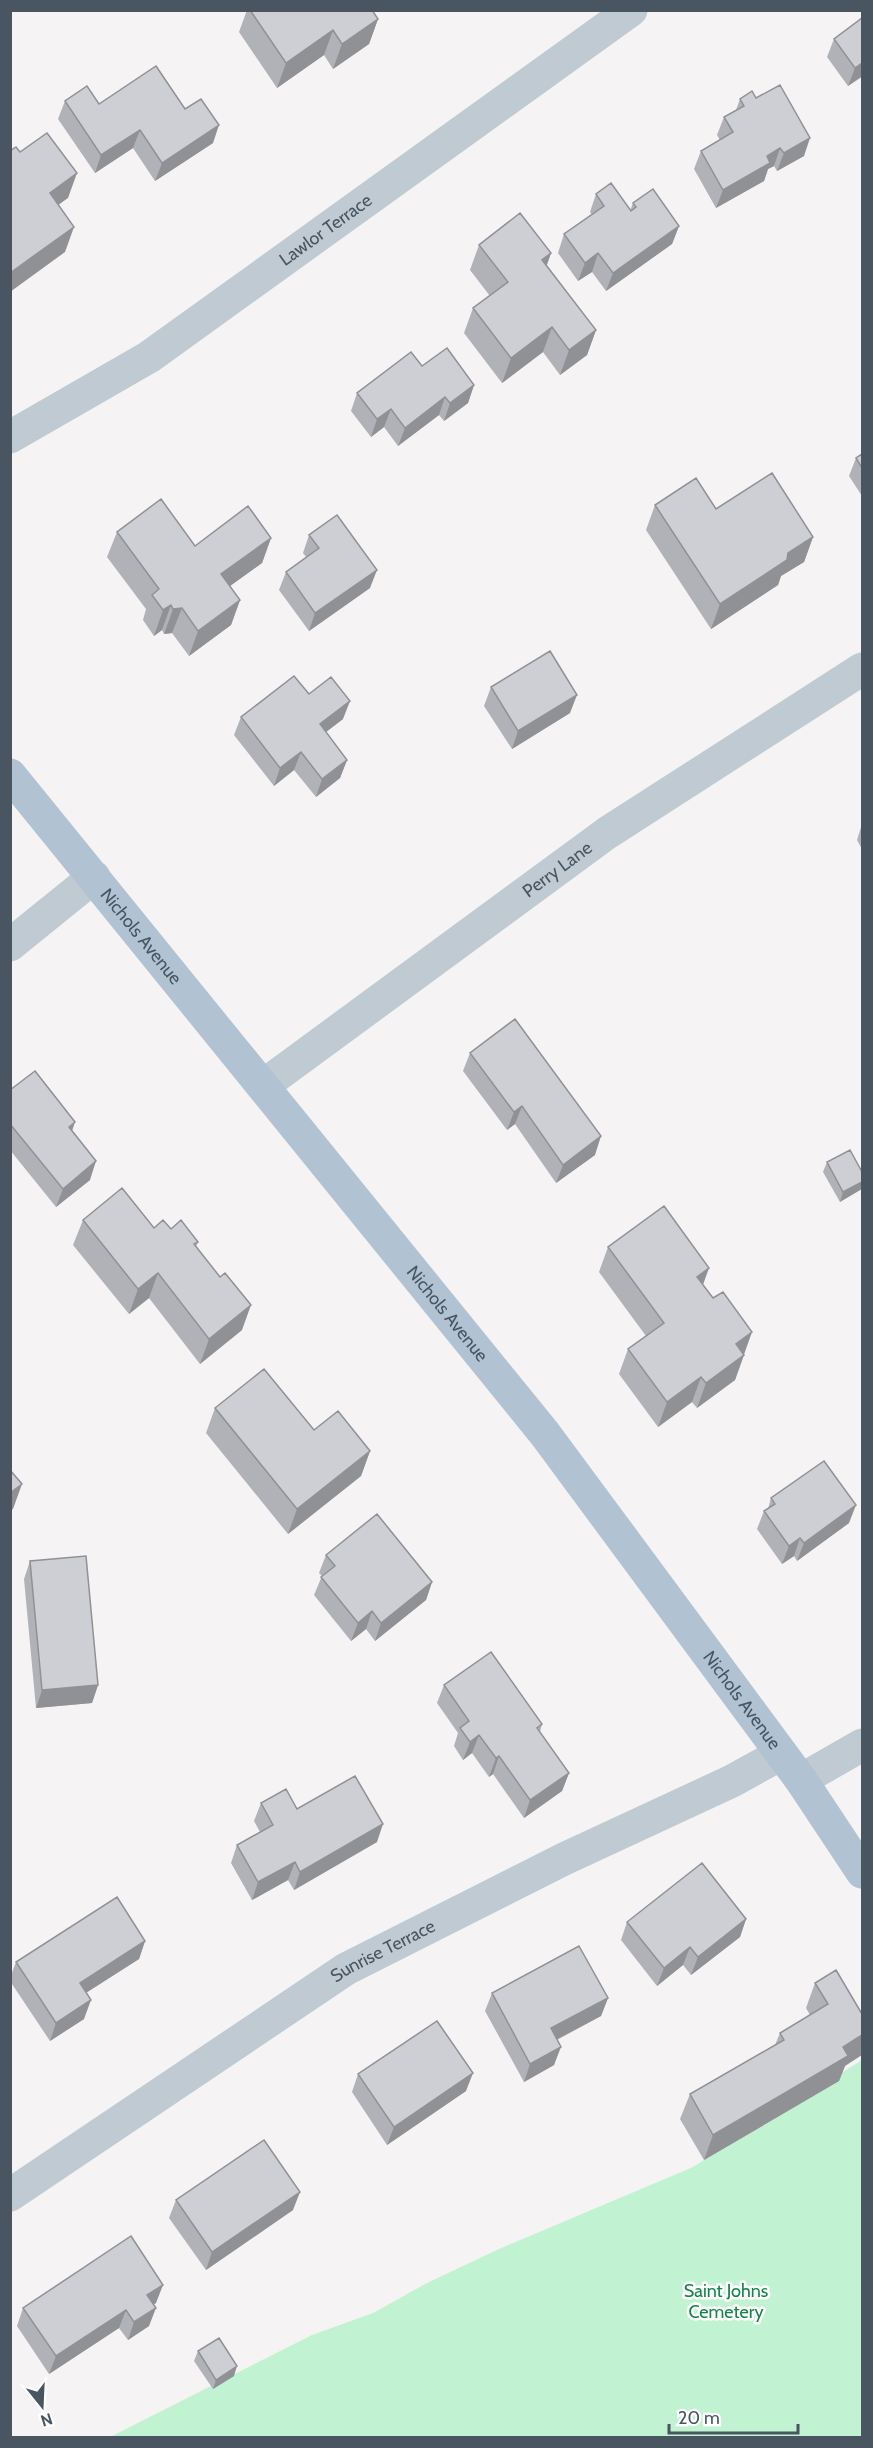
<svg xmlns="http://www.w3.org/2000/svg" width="873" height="2448" viewBox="0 0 873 2448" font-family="Cabin,sans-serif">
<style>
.green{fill:#c1f3d3}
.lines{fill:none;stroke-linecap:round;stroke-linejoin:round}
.minor{stroke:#c0cad3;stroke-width:33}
.major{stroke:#b1c3d2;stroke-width:33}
.wall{fill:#b0b2b7}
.shaded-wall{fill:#909195}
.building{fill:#cdcfd5;stroke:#909195;stroke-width:1.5}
.labels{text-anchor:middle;stroke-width:5;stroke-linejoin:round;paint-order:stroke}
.street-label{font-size:18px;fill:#495662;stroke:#fff}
.park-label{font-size:18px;fill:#128549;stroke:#fff}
</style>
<rect width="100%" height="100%" fill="#f5f3f3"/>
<path class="green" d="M862,2060V2437L108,2438L312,2335L373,2313L427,2283L499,2249L693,2167Z"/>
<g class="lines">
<g class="minor">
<path id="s1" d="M10,437L149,357L631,10"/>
<path d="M10,945L94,877"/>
<path id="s2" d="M264,1085L607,833L862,669"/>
<path d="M801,1780L862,1745"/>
<path id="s3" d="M10,2195L346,1969L564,1859L732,1781L781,1754"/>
</g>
<path class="major" id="s4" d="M10,775L545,1434L801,1780L862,1872"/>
</g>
<path class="wall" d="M247,10H372L378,19L369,44L333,69L324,55L277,88L239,32Z
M862,18V77L848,86L827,57L834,39Z
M756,98L804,156L777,171L774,166L768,169L764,181L716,208L694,169L701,151L720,140L717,135L724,117L736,110L740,99Z
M65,101L99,104L185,109L213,143L155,181L133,148L95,173L58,119Z
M596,194L630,211L633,203L679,226L672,244L606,291L592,272L578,281L558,253L564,234L592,215L590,212Z
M479,245L551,253L547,265L596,330L587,355L560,375L543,352L502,383L464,333L473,308L490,296L470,270Z
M422,366L474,385L468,403L444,421L439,415L398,446L384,427L371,437L351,411L357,393Z
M862,454V496L849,476L856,458Z
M655,505L716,509L813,537L804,562L781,576L778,585L711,629L646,530Z
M117,532L195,546L271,538L262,563L230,586L240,600L231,625L189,656L172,633L164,634L162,630L154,636L143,620L146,609L107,557Z
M309,535L370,588L309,631L279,590L286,572L306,557L303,553Z
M491,687L570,713L512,749L484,706Z
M309,694L343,719L326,732L347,760L340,778L316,797L294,770L274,786L234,735L241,717Z
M862,824V849L857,840Z
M470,1053L595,1155L556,1183L515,1124L507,1130L463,1071Z
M10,1090L72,1131L90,1180L56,1207L10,1150Z
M827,1162L862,1172L840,1202L823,1172Z
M83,1220L154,1228L171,1229L198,1242L196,1247L242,1330L200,1364L149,1298L129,1314L73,1245Z
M608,1247L703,1285L744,1355L735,1380L697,1408L692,1402L658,1427L619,1374L628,1349L646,1336L599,1272Z
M215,1408L314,1430L370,1451L361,1476L288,1534L206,1433Z
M771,1498L849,1523L797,1561L794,1556L782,1564L757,1529L764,1511L768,1509Z
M326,1555L432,1582L426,1600L375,1641L366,1629L351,1641L314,1595L322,1576L319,1573Z
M30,1561L98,1685L92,1703L36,1708L24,1579Z
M444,1685L542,1724L540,1732L569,1773L562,1791L524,1818L493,1774L489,1777L472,1753L463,1760L454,1746L458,1733L437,1703Z
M261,1803L297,1809L377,1842L294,1890L288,1880L252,1900L231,1863L237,1845L260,1832L254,1821Z
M746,1919L740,1937L691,1975L683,1965L657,1986L621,1940L627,1922Z
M145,1941L139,1959L86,1993L84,2019L50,2041L10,1981V1978L16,1962Z
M836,1970L845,2066L839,2081L704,2160L680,2119L690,2094L775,2045L780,2033L810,2015L806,2008L815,1983Z
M492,1993L608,1998L601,2016L557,2040L554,2065L524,2082L485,2011Z
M358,2074L466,2091L387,2145L352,2092Z
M176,2200L293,2210L206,2270L169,2218Z
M156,2303L153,2304L149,2326L128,2340L119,2328L49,2374L17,2326L23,2308Z
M198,2351L234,2376L213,2389L194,2361Z"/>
<path class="shaded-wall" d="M378,19L369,44L333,69L342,44Z
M333,30L324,55L277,88L286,63Z
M862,63V76L848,86L855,68Z
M219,125L213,143L155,181L162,163Z
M140,130L133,148L95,173L101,155Z
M810,138L804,156L777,171L784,153Z
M780,148L774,166L768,169L764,181L716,208L723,190L767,156Z
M77,173L68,198L40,218L50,193Z
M679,226L672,244L606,291L613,273Z
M74,227L65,252L10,292V273Z
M551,253L542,278V260Z
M598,253L592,272L578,281L585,263Z
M552,327L543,352L502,383L511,358Z
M596,330L587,355L560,375L569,350Z
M474,385L468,403L444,421L450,403Z
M445,397L439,415L398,446L405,428Z
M391,409L384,427L371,437L377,419Z
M813,537L804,562L781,576L778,585L711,629L720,604L788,553Z
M271,538L262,563L212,599L221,574Z
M377,570L370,588L309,631L315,613Z
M240,600L231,625L189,656L198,631Z
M171,605L162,630L154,636L163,610Z
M182,608L172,633L164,634L173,609Z
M577,695L570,713L512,749L518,731Z
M350,701L343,719L313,742L320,724Z
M301,752L294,770L274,786L280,768Z
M347,760L340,778L316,797L322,779Z
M522,1106L515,1124L507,1130L514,1112Z
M75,1122L69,1140V1127Z
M601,1136L595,1155L556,1183L563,1165Z
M96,1161L90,1180L56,1207L63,1189Z
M862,1182V1189L840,1202L843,1192Z
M709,1268L700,1293L697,1277Z
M158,1273L149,1298L129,1314L138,1289Z
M251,1305L242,1330L200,1364L209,1339Z
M752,1332L735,1380L697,1408L706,1383L736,1344Z
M701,1377L692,1402L658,1427L667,1402Z
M370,1451L361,1476L288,1534L297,1509Z
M22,1484L13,1509L10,1511V1493Z
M856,1505L849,1523L797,1561L804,1543Z
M800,1538L794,1556L782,1564L789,1546Z
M432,1582L426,1600L375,1641L381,1623Z
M372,1611L366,1629L351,1641L358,1623Z
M98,1685L92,1703L36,1708L42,1690Z
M479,1735L472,1753L463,1760L470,1742Z
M499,1756L493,1774L489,1777L496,1758Z
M569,1773L562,1791L524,1818L530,1800Z
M383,1824L377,1842L294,1890L300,1872Z
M295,1862L288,1880L252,1900L258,1882Z
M746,1919L740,1937L691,1975L698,1957Z
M145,1941L139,1959L73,2001L80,1983Z
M690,1947L683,1965L657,1986L664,1968Z
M608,1998L601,2016L544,2046L551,2028Z
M91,2000L84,2019L50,2041L56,2023Z
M862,2035V2055L845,2066L839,2081L704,2160L713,2135L843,2047Z
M561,2047L554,2065L524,2082L530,2064Z
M473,2073L466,2091L387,2145L394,2127Z
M300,2192L293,2210L206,2270L212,2252Z
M163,2285L156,2303L140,2313L147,2295Z
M156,2308L149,2326L128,2340L134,2322Z
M126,2310L119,2328L49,2374L56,2356Z
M237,2366L234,2376L213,2389L216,2380Z"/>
<path class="building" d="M250,10H372L378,19L342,44L333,30L286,63Z
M862,18V63L855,68L834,39Z
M156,66L185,109L201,99L219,125L162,163L140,130L101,155L65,101L87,86L99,104Z
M780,85L810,138L784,153L780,148L767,156L770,163L723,190L701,151L733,132L724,117L744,106L740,99L752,91L756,98Z
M47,133L77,173L50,193L74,227L10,273V151L16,147L20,152Z
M611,183L631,211L636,207L633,203L653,189L679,226L613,273L598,253L585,263L564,234L604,206L596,194Z
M520,213L551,253L542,260L596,330L569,350L552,327L511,358L473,308L508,282L479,245Z
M447,348L474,385L450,403L445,397L405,428L391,409L377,419L357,393L411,352L422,366Z
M862,454V468L856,458Z
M772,473L813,537L788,553L787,560L720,604L655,505L696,478L716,509Z
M161,499L195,546L248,506L271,538L221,574L240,600L198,631L182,608L173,609L171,605L163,610L152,595L159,589L117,532Z
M337,515L377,570L315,613L286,572L319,548L309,535Z
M550,651L577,695L518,731L491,687Z
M294,676L309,694L331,677L350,701L320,724L347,760L322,779L301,752L280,768L241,717Z
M515,1019L601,1136L563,1165L522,1106L514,1112L470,1053Z
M35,1071L75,1122L69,1127L96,1161L63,1189L10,1124V1090Z
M850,1150L862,1172V1182L843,1192L827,1162Z
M122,1188L154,1228L163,1220L171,1229L181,1220L198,1242L194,1244L220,1277L225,1273L251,1305L209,1339L158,1273L138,1289L83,1220Z
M664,1206L709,1268L697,1277L713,1298L723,1292L752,1332L736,1344L744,1355L706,1383L701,1377L667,1402L628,1349L664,1323L608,1247Z
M264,1369L314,1430L338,1411L370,1451L297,1509L215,1408Z
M824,1461L856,1505L804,1543L800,1538L789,1546L764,1511L775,1504L771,1498Z
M10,1470L22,1484L10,1493Z
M377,1514L432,1582L381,1623L372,1611L358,1623L321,1577L335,1566L326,1555Z
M86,1556L98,1685L42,1690L30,1561Z
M491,1652L542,1724L537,1728L569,1773L530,1800L499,1756L496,1758L479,1735L470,1742L460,1728L469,1721L444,1685Z
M355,1776L383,1824L300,1872L295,1862L258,1882L237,1845L273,1825L261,1803L286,1789L297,1809Z
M702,1863L746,1919L698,1957L690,1947L664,1968L627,1922Z
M117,1897L145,1941L80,1983L91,2000L56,2023L16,1962Z
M579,1946L608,1998L551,2028L561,2047L530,2064L492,1993Z
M836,1970L862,2014V2035L843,2047L848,2056L713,2135L690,2094L784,2040L780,2033L828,2004L815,1983Z
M437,2021L473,2073L394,2127L358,2074Z
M264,2140L300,2192L212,2252L176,2200Z
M131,2236L163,2285L147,2295L156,2308L134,2322L126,2310L56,2356L23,2308Z
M219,2338L237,2366L216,2380L198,2351Z"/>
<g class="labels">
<g class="street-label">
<text dy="6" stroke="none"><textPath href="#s1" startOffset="378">Lawlor Terrace</textPath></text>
<text dy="6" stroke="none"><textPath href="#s2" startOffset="364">Perry Lane</textPath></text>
<text dy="6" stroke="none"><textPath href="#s4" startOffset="208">Nichols Avenue</textPath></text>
<text dy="6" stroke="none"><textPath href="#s4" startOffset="694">Nichols Avenue</textPath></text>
<text dy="6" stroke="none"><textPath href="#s4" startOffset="1180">Nichols Avenue</textPath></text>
<text dy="6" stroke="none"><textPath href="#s3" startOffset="446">Sunrise Terrace</textPath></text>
</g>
<g class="park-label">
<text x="726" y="2297">Saint Johns<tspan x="726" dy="21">Cemetery</tspan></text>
</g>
</g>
<rect width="873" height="2448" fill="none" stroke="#495662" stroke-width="24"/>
<g transform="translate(42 2406) rotate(162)" stroke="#ffffff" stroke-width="4.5" paint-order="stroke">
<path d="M0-4.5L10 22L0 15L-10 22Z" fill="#495662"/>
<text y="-9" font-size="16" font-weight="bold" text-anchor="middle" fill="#495662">N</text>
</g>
<path d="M669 2424v9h129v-9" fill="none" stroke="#495662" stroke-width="3"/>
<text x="678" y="2424" font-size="18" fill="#495662" stroke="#ffffff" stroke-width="4.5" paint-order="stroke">20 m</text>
</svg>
